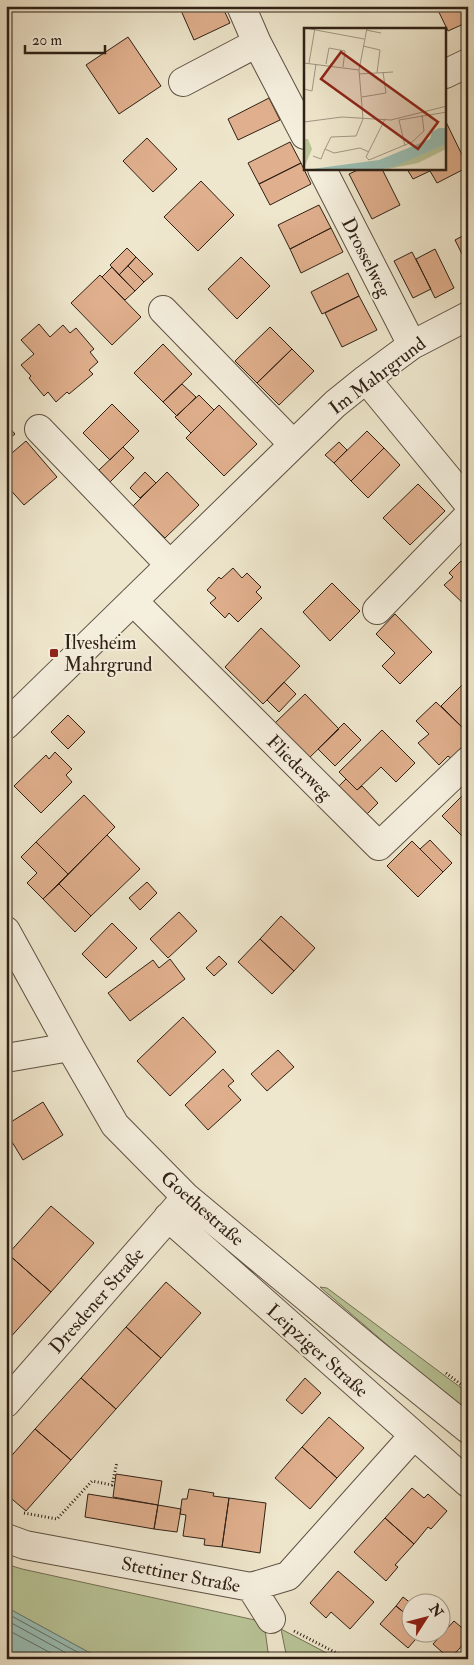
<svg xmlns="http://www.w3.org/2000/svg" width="474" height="1665" viewBox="0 0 474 1665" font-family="'IM FELL Double Pica',serif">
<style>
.green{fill:#b9c598;stroke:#747257}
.water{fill:#9ac0b6;stroke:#6f8076}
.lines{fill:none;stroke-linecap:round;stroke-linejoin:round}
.shore{stroke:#647066;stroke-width:1}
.building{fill:#e0af8d;stroke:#2f2016}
.minor-casing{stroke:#5f5244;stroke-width:30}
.path{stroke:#2f2016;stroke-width:3;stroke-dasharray:1 2.5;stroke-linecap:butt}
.minor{stroke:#f5efde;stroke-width:28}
.poi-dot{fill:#8f2418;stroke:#f5efde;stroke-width:2}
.labels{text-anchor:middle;stroke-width:4;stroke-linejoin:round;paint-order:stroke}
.street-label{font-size:19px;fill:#2f2016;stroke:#f5efde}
.poi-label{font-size:19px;fill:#2f2016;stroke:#f5efde;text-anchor:start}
.inset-road{fill:none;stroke:#a29784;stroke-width:1}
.view{fill:#8f2418;fill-opacity:0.15;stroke:#8f2418;stroke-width:2.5}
.inset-edge{fill:none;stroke:#2f2016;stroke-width:2.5}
</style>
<rect width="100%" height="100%" fill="#efe7cd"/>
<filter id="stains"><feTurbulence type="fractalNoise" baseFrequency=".004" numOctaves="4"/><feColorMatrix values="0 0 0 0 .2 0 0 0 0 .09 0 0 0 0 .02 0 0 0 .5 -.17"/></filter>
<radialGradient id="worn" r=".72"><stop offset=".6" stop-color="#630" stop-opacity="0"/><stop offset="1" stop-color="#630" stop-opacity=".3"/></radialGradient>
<path class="green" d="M320,1287L327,1288L468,1393V1411L414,1368Z
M6,1564L22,1569L264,1622L269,1659H101L6,1607Z
M281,1629L338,1659H287Z"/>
<path class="water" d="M6,1607L101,1659H6Z"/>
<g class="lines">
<path class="shore" d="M6,1613L90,1659
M6,1620L77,1659
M6,1629L62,1659"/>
</g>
<path class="building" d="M179,6H222L230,23L194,40Z
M436,6H468V22L448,31Z
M128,37L161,86L119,114L86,65Z
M269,98L280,120L238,140L228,119Z
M445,120L468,167L437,183L430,171L413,179L407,169H445Z
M147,138L177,169L153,192L123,161Z
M290,142L301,163L259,184L248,163Z
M301,163L311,184L270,205L259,184Z
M360,169H382L400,205L372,219L349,174Z
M201,181L234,215L198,251L164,217Z
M319,205L331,228L290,249L278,225Z
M331,228L343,252L301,273L290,249Z
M468,233V266L455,240Z
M127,248L136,257L119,275L110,265Z
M435,249L454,288L435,298L416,259Z
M412,252L431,289L413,298L394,261Z
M136,257L153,274L144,282L128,266Z
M241,257L270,286L237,319L208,289Z
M128,266L144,282L135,291L119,275Z
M112,267L135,291L125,300L102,277Z
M348,273L359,296L322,314L311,292Z
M100,275L141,317L112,345L71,303Z
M359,296L377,330L342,347L325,313Z
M39,324L50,337L63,325L70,333L76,328L94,349L90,352L98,362L89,370L93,374L69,394L67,392L56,402L48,392L44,396L29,378L31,376L21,365L34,354L21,340Z
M270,327L292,349L257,383L235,361Z
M163,344L192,374L163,402L134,373Z
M292,349L314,371L279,405L257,383Z
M182,384L196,397L177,416L163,402Z
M199,395L214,410L191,433L175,417Z
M112,404L139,431L110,460L83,433Z
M219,405L257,444L224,476L186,438Z
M6,424L15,434L6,441Z
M367,431L384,448L351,481L334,463Z
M26,441L57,477L24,505L6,485V458Z
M339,442L347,450L334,463L325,455Z
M123,447L134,458L110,482L99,470Z
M384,448L400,465L368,498L351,481Z
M145,472L156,483L140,498L130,488Z
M167,472L199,505L165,538L133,506Z
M418,484L445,511L410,545L383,518Z
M461,561L464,565L468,561V608L444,585L453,577L449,573Z
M233,568L242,578L247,573L261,587L256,592L262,598L238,622L229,613L225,618L210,603L216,598L207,590L219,577L221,579Z
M332,583L360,611L330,641L303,612Z
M395,614L432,652L400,684L382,666L395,653L376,634Z
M261,628L300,666L263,704L225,667Z
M284,682L296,694L279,712L267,700Z
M463,684L468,689V733L441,706Z
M305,694L339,729L309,758L275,723Z
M436,702L468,733V743L452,759L448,756L439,765L418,743L429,734L416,721Z
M68,715L85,732L68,749L51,732Z
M344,723L361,740L335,766L318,749Z
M382,730L415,763L396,782L381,767L357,790L339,772Z
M55,752L72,769L66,775L72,782L41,813L14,786L46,755L49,759Z
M346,779L357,790L362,786L378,803L367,814L339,786Z
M468,790V842L442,816Z
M84,795L115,827L68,874L36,842Z
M107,835L140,869L91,916L59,884Z
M430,840L452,863L443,872L420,849Z
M412,841L443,872L418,897L387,866Z
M36,842L68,874L43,899L27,883L37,873L21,857Z
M147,882L157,893L140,910L129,898Z
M59,884L91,916L75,932L43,899Z
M179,912L197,931L168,958L150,939Z
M281,916L315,948L294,971L260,939Z
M112,923L137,948L106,978L82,954Z
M260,939L294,971L272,994L238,962Z
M219,956L227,964L214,976L206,968Z
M170,959L185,979L130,1021L108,993L153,960L159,968Z
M183,1017L216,1052L170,1096L137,1061Z
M278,1050L294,1067L267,1091L251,1074Z
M223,1069L234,1081L228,1086L241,1100L208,1130L185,1105Z
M43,1102L63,1135L23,1160L6,1132V1125Z
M51,1206L94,1243L51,1292L8,1254Z
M8,1254L51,1292L8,1340L6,1339V1256Z
M166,1282L201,1313L161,1358L126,1327Z
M126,1327L161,1358L116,1409L81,1378Z
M81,1378L116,1409L71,1460L35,1429Z
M305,1378L321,1393L302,1414L286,1400Z
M329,1417L364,1448L337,1478L302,1447Z
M35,1429L71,1460L26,1511L6,1494V1462Z
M302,1447L337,1478L310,1509L275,1478Z
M116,1474L162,1481L158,1505L113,1497Z
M412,1488L424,1498L428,1494L447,1511L431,1529L428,1527L414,1544L385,1518Z
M189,1489L214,1493L213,1496L229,1498L222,1547L204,1545L205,1539L183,1536L186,1515L180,1514L182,1499H187Z
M88,1494L158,1505L154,1529L85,1517Z
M229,1498L266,1503L260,1553L222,1547Z
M158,1505L181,1509L177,1532L154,1529Z
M385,1518L414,1544L395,1565L398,1567L386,1581L354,1552Z
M338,1571L374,1602L350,1629L331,1612L326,1618L310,1603Z
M403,1597L412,1604V1619L396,1606Z
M396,1606L412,1619V1632H422L408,1648L380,1624Z
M454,1621L468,1633V1639L450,1659L433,1644Z"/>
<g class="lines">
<defs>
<path id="minor" d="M241,6L257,43L305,135
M445,74L468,63
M183,82L257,43
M322,169L412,345
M163,310L293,444
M366,379L468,503
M39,429L170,565
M133,601L379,846L468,761
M377,610L468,516
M6,725L335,404L366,379L412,345L468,316
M6,931L70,1047L115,1125L186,1197L370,1350L468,1429
M6,1058L70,1047
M168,1217L468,1483
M6,1403L180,1204
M6,1538L25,1545L251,1587L288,1576L414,1435
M251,1587L271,1619"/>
</defs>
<use href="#minor" class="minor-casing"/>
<path class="path" d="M446,1373L468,1390
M24,1513L57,1519L92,1481L112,1485L117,1462
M294,1631L348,1659"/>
<use href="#minor" class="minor"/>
</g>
<rect class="poi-dot" x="49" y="648" width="10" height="10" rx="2.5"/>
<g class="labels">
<g class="street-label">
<text transform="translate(367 257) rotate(63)" y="7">Drosselweg</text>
<text transform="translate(377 375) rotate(-37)" y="7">Im Mahrgrund</text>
<text transform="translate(300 767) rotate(45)" y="7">Fliederweg</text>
<text transform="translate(203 1208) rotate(41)" y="7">Goethestraße</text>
<text transform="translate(96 1300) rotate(-49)" y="7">Dresdener Straße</text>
<text transform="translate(318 1350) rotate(42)" y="7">Leipziger Straße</text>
<text transform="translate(181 1574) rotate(11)" y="7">Stettiner Straße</text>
</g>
<g class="poi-label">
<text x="64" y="649">Ilvesheim<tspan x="64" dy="22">Mahrgrund</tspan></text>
</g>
</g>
<g transform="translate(304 28)">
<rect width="142" height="142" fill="#efe7cd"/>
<path d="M0,111H4L8,121L0,140ZM142,116V121L114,135L79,142Z" fill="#b9c598"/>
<path d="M135,100H142V116L92,138L75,142H0L75,132L126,111L128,104Z" fill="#9ac0b6"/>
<path class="inset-road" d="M1,0L60,11M63,0L55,42L59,91L52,108L27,109L21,121L30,125L56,120L65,124M62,2L77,5M59,18L76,22L73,45M0,35L55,42M5,35L11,0M22,36L25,20L41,23L39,39M55,46L89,44M0,61L8,63L12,36M58,69L82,65L79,44M81,91L62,129L65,132L108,114L120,103L118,87M95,92L143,84M95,92L101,118M0,94L38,89L87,92L143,78M9,128L17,131L21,121"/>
<path class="view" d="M37,24L134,94L114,121L17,51Z"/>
<rect width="142" height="142" class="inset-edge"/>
</g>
<rect width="474" height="1665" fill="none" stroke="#efe7cd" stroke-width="25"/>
<rect x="8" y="8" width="459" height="1650" fill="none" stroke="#2f2016" stroke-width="2.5"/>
<rect x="12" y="12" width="449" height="1640" fill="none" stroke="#2f2016"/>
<g transform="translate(426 1618) rotate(54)"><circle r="24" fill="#f5efde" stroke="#a69c8e"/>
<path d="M0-4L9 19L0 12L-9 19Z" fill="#8f2418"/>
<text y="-8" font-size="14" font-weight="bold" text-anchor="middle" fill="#2f2016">N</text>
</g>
<path d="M25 45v8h80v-8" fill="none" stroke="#2f2016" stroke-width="2.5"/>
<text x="32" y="45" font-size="15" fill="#2f2016" stroke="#f5efde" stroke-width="4" paint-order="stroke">20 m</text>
<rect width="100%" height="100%" filter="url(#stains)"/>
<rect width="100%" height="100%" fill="url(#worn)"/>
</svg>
